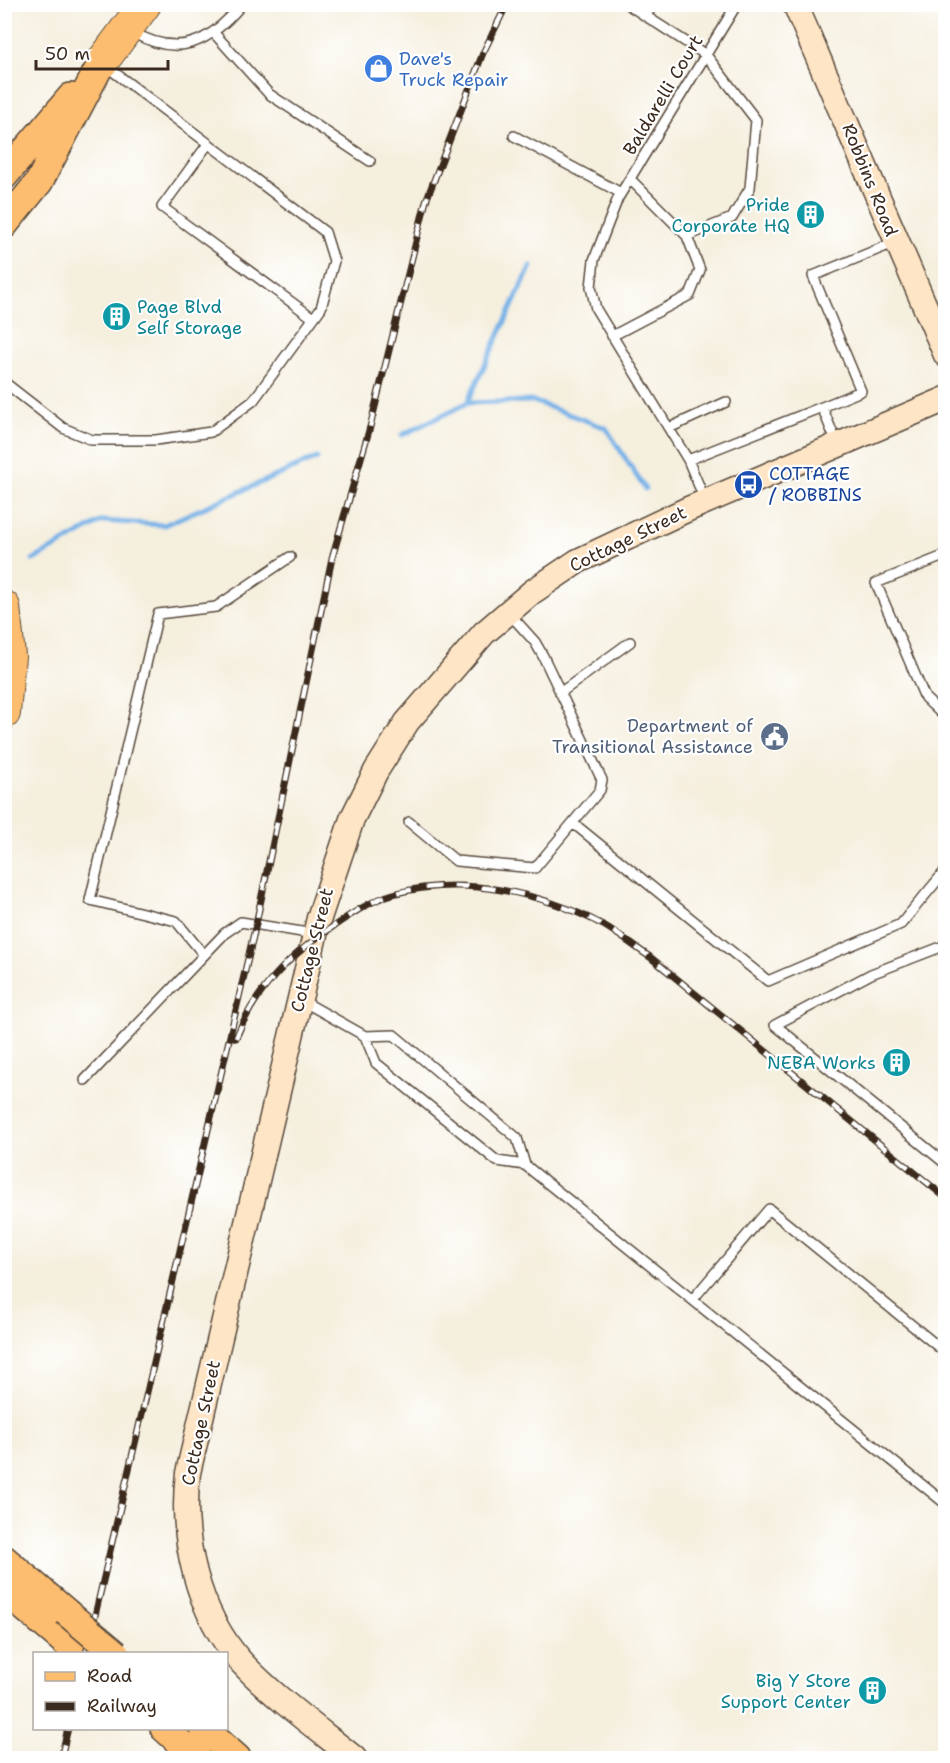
<svg xmlns="http://www.w3.org/2000/svg" width="950" height="1763" viewBox="0 0 950 1763" font-family="'Shantell Sans',sans-serif">
<style>
.lines{fill:none;stroke-linecap:round;stroke-linejoin:round}
.stream{stroke:#75b1e7;stroke-width:5}
.lane-casing{stroke:#57483b;stroke-width:12}
.secondary-casing{stroke:#57483b;stroke-width:27}
.primary-casing{stroke:#57483b;stroke-width:30}
.highway-casing{stroke:#57483b;stroke-width:34}
.lane{stroke:#fff;stroke-width:9}
.secondary{stroke:#fee5c5;stroke-width:24}
.primary{stroke:#fcbd6f;stroke-width:27}
.highway{stroke:#fcbd6f;stroke-width:32}
.rail-casing{stroke:#3b2a1e;stroke-width:7}
.rail{stroke:#fff;stroke-width:4.5;stroke-dasharray:14;stroke-linecap:butt}
.primary-bridge-casing{stroke:#57483b;stroke-width:30;stroke-linecap:butt}
.primary-bridge{stroke:#fcbd6f;stroke-width:27}
.labels{text-anchor:middle;stroke-width:4.5;stroke-linejoin:round;paint-order:stroke}
.shop-label{font-size:18px;fill:#366cbe;stroke:#fff;text-anchor:start}
.street-label{font-size:18px;fill:#3b2a1e;stroke:#fff}
.culture-label{font-size:18px;fill:#0d838f;stroke:#fff;text-anchor:end}
.transit-label{font-size:18px;fill:#164399;stroke:#fff;text-anchor:start}
.service-label{font-size:18px;fill:#4e5e75;stroke:#fff;text-anchor:end}
</style>
<rect width="100%" height="100%" fill="#fff"/>
<filter id="ink" filterUnits="userSpaceOnUse"><feTurbulence type="fractalNoise" baseFrequency=".0167" numOctaves="2"/><feDisplacementMap in="SourceGraphic" scale="12" xChannelSelector="R" yChannelSelector="G"/><feConvolveMatrix kernelMatrix="1 2 1 2 8 2 1 2 1" color-interpolation-filters="sRGB"/></filter>
<filter id="wash" filterUnits="userSpaceOnUse"><feTurbulence type="fractalNoise" baseFrequency=".008" numOctaves="4" result="noise"/><feDisplacementMap in="SourceGraphic" scale="24" xChannelSelector="R" yChannelSelector="G"/><feGaussianBlur stdDeviation="1.35" result="paint"/><feColorMatrix in="noise" values="0 0 0 0 0 0 0 0 0 0 0 0 0 0 0 0 0 1.4 0 .05"/><feComposite in="paint" operator="in"/></filter>
<g filter="url(#wash)">
<rect width="100%" height="100%" fill="#f5efde"/>
<g class="lines">
<path class="stream" d="M467,403L531,266
M402,435L467,403L533,401L606,428L645,489
M33,560L102,521L164,525L317,458"/>
</g>
</g>
<g filter="url(#ink)">
<g class="lines">
<defs>
<path id="lane" d="M627,4L706,55L756,120L750,188L732,218L687,236
M645,16L654,4
M132,32C178,58 209,44 242,4
M213,32L269,94L370,161
M514,136L621,193
M208,144L162,207L313,318
M612,336L690,295L700,270L687,236L631,180
M4,382L63,428L92,440H156L211,432L253,401L321,308L334,261L325,232L106,66
M822,407L861,391L813,276L896,242
M669,428L726,402
M688,460L822,407L837,444
M705,500L688,460L596,309L591,287L594,260L618,198L737,4
M946,555L876,583L925,698L946,718
M560,693L630,642
M409,822L456,861L535,868L600,790L602,780L543,656L535,642L508,612
M573,823L768,981L901,924L946,870
M946,945L871,974L775,1025L946,1164
M204,955L176,921L90,900L158,614L216,607L290,557
M301,1000L365,1036L394,1035L517,1138L525,1165
M365,1036L376,1063L497,1161L525,1165L946,1504
M85,1080L225,933L241,922L314,934
M693,1299L769,1209L946,1353"/>
<path id="secondary" d="M795,4L946,355
M354,1758C317,1728 275,1698 242,1663C197,1613 180,1538 188,1473L319,918L352,819L376,771L407,722L484,633L532,592L578,561L686,510L946,399"/>
<path id="primary" d="M4,176L71,97
M4,225L39,182L102,62
M4,1559L66,1612
M4,1590L79,1654
M164,1728L197,1758
M203,1728L237,1758"/>
<path id="highway" d="M102,62L145,4
M4,607L9,656L4,713"/>
</defs>
<use href="#lane" class="lane-casing"/>
<use href="#secondary" class="secondary-casing"/>
<use href="#primary" class="primary-casing"/>
<use href="#highway" class="highway-casing"/>
<use href="#lane" class="lane"/>
<use href="#secondary" class="secondary"/>
<use href="#primary" class="primary"/>
<use href="#highway" class="highway"/>
<defs>
<path id="rail" d="M236,1038C253,995 284,961 322,934C343,920 368,901 393,894C463,875 542,892 605,926C620,935 635,947 650,957L946,1198
M86,1654L256,924L332,558L370,427L426,201L483,53L507,4
M61,1758L68,1728"/>
</defs>
<use href="#rail" class="rail-casing"/>
<use href="#rail" class="rail"/>
<defs>
<path id="primary-bridge" d="M66,1612L116,1654"/>
</defs>
<use href="#primary-bridge" class="primary-bridge-casing"/>
<use href="#primary-bridge" class="primary-bridge"/>
</g>
</g>
<defs>
<symbol id="shop-disc" viewBox="-11 -11 22 22"><circle r="9.5" fill="#3f7fe0" stroke="#fff"/><path d="M-5-2.5h2.3a2.7 3.5 0 0 1 5.4 0H5L5.5 6h-11ZM-1.5-2.5h3a1.5 2.3 0 0 0-3 0Z" fill="#fff"/></symbol>
<symbol id="building-disc" viewBox="-11 -11 22 22"><circle r="9.5" fill="#0f9aa8" stroke="#fff"/><path d="M-4-6H4V6H1V3H-1V6H-4ZM-2.5-4.3h1.7v1.8h-1.7ZM.8-4.3h1.7v1.8H.8ZM-2.5-1h1.7V.8h-1.7ZM.8-1h1.7V.8H.8Z" fill="#fff"/></symbol>
<symbol id="bus-disc" viewBox="-11 -11 22 22"><circle r="9.5" fill="#1a4fb4" stroke="#fff"/><path d="M-5-6H5V4H4V6H2V4H-2V6H-4V4H-5ZM-3.5-4V0h7V-4ZM-3.5 1.2v1.5H-2V1.2ZM2 1.2v1.5H3.5V1.2Z" fill="#fff"/></symbol>
<symbol id="civic-disc" viewBox="-11 -11 22 22"><circle r="9.5" fill="#5c6f8a" stroke="#fff"/><path d="M-.6-6.5H3V-4.5H.6V-3L4-1V1h2V6H-6V1h2V-1L-.6-3ZM-1.2 2.5V6h2.4V2.5Z" fill="#fff"/></symbol>
</defs>
<g fill-rule="evenodd">
<use href="#shop-disc" x="362" y="52" width="33" height="33"/>
<use href="#building-disc" x="794" y="198" width="33" height="33"/>
<use href="#building-disc" x="100" y="300" width="33" height="33"/>
<use href="#bus-disc" x="732" y="468" width="33" height="33"/>
<use href="#civic-disc" x="758" y="720" width="33" height="33"/>
<use href="#building-disc" x="880" y="1046" width="33" height="33"/>
<use href="#building-disc" x="856" y="1674" width="33" height="33"/>
</g>
<g class="labels">
<g class="shop-label">
<text x="399" y="65">Dave's<tspan x="399" dy="21">Truck Repair</tspan></text>
</g>
<g class="street-label">
<text transform="translate(663 95) rotate(-59)" y="6">Baldarelli Court</text>
<text transform="translate(870 180) rotate(68)" y="6">Robbins Road</text>
<text transform="translate(628 539) rotate(-26)" y="6">Cottage Street</text>
<text transform="translate(312 950) rotate(-76)" y="6">Cottage Street</text>
<text transform="translate(201 1423) rotate(-78)" y="6">Cottage Street</text>
</g>
<g class="culture-label">
<text x="790" y="211">Pride<tspan x="790" dy="21">Corporate HQ</tspan></text>
<text x="137" y="313" text-anchor="start">Page Blvd<tspan x="137" dy="21">Self Storage</tspan></text>
<text x="876" y="1069">NEBA Works</text>
<text x="851" y="1687">Big Y Store<tspan x="851" dy="21">Support Center</tspan></text>
</g>
<g class="transit-label">
<text x="769" y="480">COTTAGE<tspan x="769" dy="21">/ ROBBINS</tspan></text>
</g>
<g class="service-label">
<text x="753" y="732">Department of<tspan x="753" dy="21">Transitional Assistance</tspan></text>
</g>
</g>
<rect width="950" height="1763" fill="none" stroke="#fff" stroke-width="24"/>
<rect x="33" y="1652" width="195" height="78" fill="#ffffff" stroke="#b1aaa5" stroke-width="1.5"/>
<rect x="45" y="1672" width="30" height="9" fill="#fcbd6f" stroke="#b1aaa5" stroke-width="1.5"/>
<text x="87" y="1682" font-size="18" fill="#3b2a1e">Road</text>
<rect x="45" y="1702" width="30" height="9" fill="#3b2a1e" stroke="#b1aaa5" stroke-width="1.5"/>
<text x="87" y="1712" font-size="18" fill="#3b2a1e">Railway</text>
<path d="M36 60v9h132v-9" fill="none" stroke="#3b2a1e" stroke-width="3"/>
<text x="45" y="60" font-size="18" fill="#3b2a1e" stroke="#ffffff" stroke-width="4.5" paint-order="stroke">50 m</text>
</svg>
